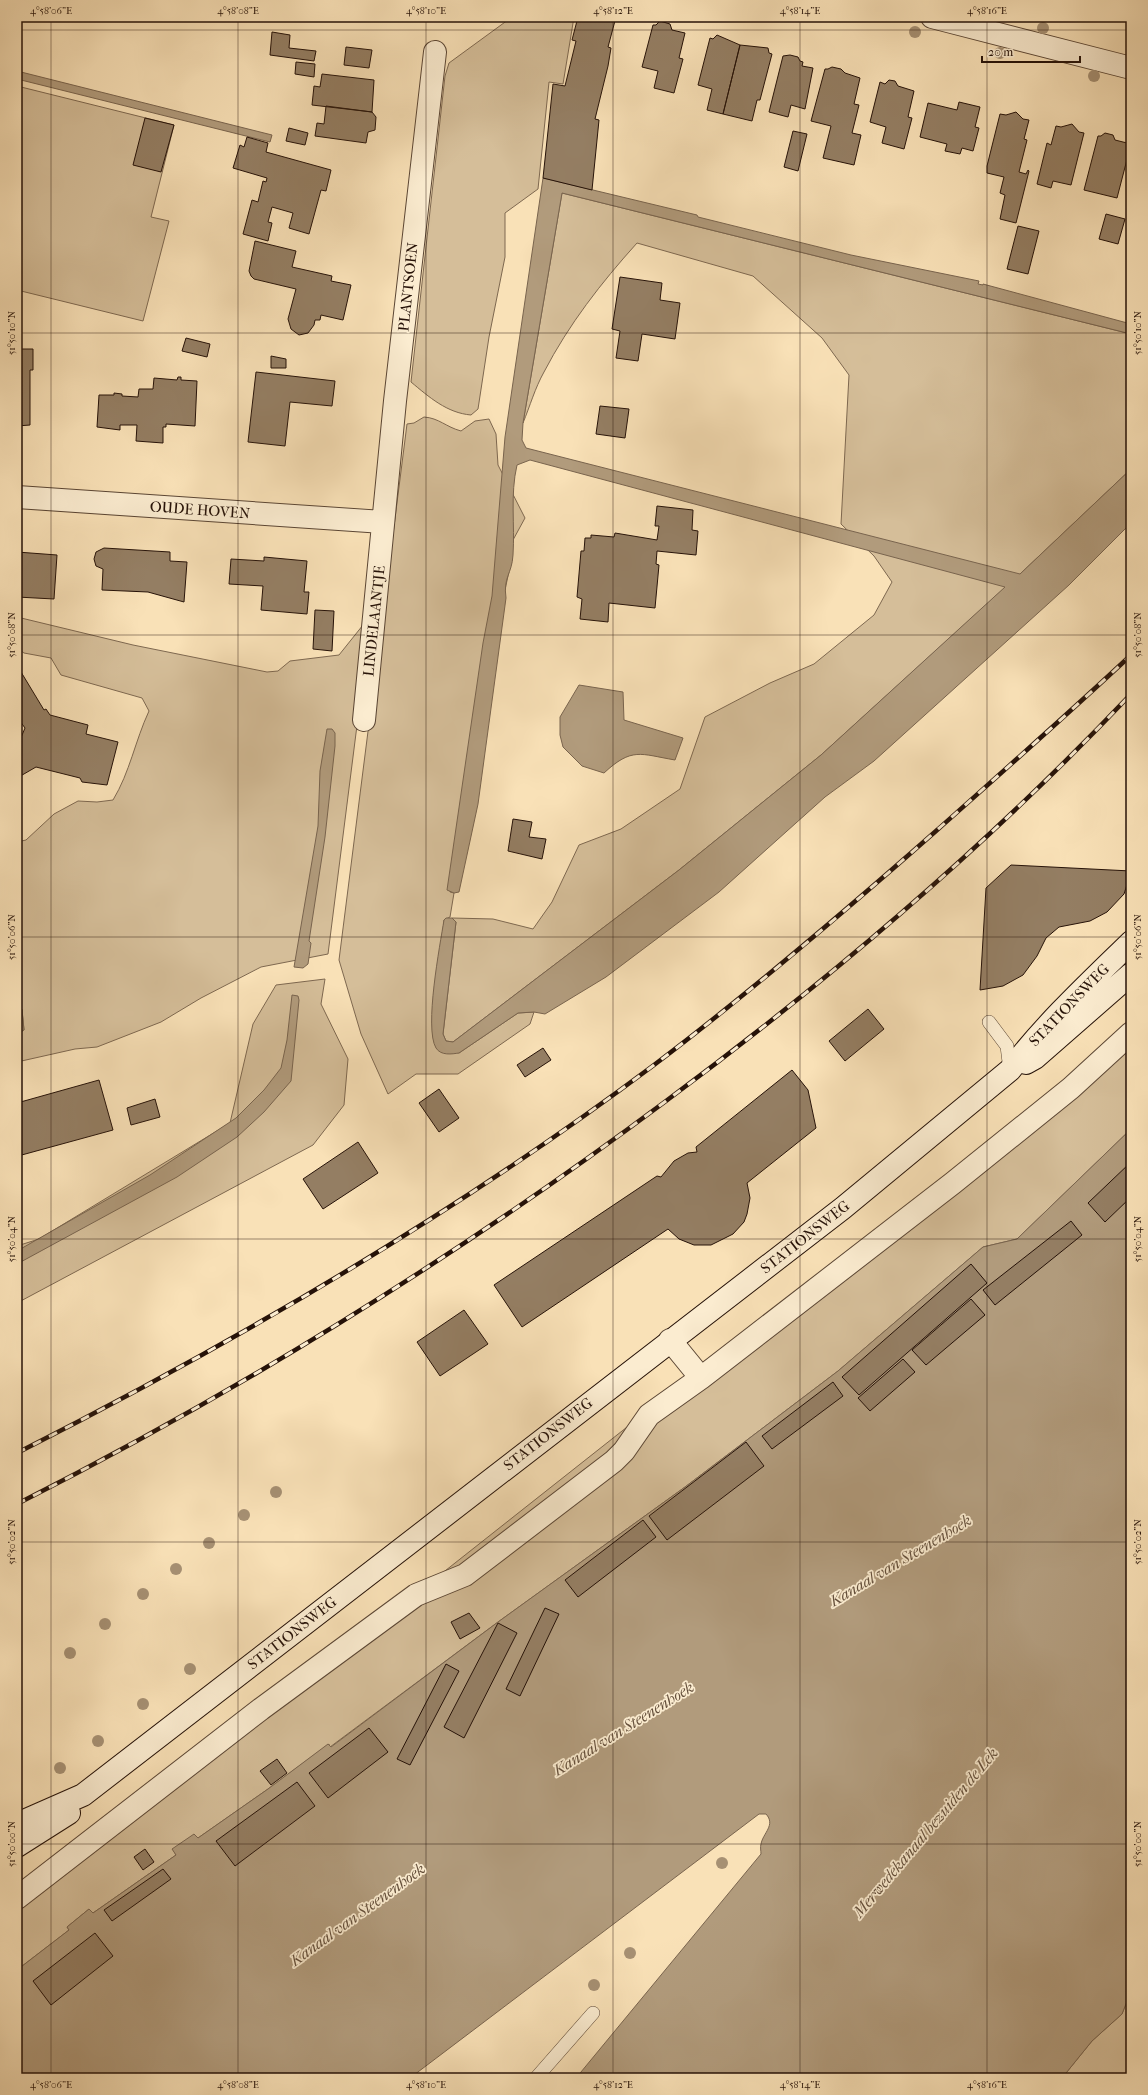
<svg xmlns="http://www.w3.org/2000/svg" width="1148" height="2095" viewBox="0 0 1148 2095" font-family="'IM FELL French Canon',serif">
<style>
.green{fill:#d5be99;stroke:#7e6850}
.water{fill:#b19b7c;stroke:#79644e}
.building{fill:#947e63;stroke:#261208}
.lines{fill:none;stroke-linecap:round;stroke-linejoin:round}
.service-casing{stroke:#5b4634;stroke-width:14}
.minor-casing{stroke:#5b4634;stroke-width:24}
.tertiary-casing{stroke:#5b4634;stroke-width:24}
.secondary-casing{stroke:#261208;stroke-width:24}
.service{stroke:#fbecd0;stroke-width:13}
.minor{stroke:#fbecd0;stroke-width:22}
.tertiary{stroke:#fbecd0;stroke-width:22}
.secondary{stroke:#fbecd0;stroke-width:22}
.rail-casing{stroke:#261208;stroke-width:4.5}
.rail{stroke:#fbecd0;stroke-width:3;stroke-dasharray:9;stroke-linecap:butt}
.tree{fill:#a69073}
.ticks{fill:none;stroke:#261208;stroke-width:1;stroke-opacity:0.45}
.labels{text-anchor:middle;stroke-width:3.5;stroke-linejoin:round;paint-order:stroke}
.street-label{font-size:15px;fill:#261208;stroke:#fbecd0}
.water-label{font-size:16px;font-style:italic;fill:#65503c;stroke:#fbecd0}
.neatline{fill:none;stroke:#261208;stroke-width:1.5}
.ticks-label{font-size:10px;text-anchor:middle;fill:#261208}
</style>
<rect width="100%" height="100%" fill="#f9e1b7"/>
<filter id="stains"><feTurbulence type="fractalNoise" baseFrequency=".005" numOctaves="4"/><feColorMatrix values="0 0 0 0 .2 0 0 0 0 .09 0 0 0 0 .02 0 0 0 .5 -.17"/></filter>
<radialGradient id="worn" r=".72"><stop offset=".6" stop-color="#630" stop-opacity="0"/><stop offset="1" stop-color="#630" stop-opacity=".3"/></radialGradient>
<path class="green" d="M512,17H574L563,84L549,82L538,189L505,213V257L489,337L478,409L471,415C447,413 429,397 411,382L445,76L449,63Z
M17,86L174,125L151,217L169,221L143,321L17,290Z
M562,193L1131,334V469L1020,574L821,755L679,870L453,1042L446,1041L443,1034L456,922L452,918L493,919L533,929L552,902L579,845L621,829L680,789L705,717L770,683L814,664L874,615L892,582L874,556L841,524L849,375L822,338L753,276L637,243C601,283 569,324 544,372C535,388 530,406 523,423Z
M424,417C439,418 446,427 461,431L475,421L489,419L496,434L498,465L525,518L513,540L511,562L483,692L450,892L454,893L450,917L444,920L433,1038L459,1053L518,1013L534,1012L530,1024L458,1074H416L388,1094L361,1034L339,960L407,424L414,423Z
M371,615L328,954L261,967L201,998L161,1022L97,1047L75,1049L17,1062V1034L24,1030L22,1010L17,996V842L26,840L54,814L78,801L97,802L113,800C130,772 135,741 149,711L142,698L61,675L51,658L24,653L17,648V617L133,645L267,672L278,671L290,661L339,655Z
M325,979L321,1004L348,1059L344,1105L313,1145L17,1303V1246L39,1239L230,1123L253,1024L276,985Z
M1131,1022V1129L1017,1239L983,1247L838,1371L685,1487L498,1622L330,1747L329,1744L268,1789L198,1838L173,1849L176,1855L93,1913L89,1909L67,1927L69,1930L17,1970V1905L331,1661L1070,1077Z
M1131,1991V2078H1062L1092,2041L1122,2014Z"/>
<path class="water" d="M17,71L272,135L270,142L17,79Z
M543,178L697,215L698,217L851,255L979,281L978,284L983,285V284L1131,324V334L562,193L523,423L522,440L526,448L1020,574L1131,469V523L1069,585L874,761L825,797L719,892L606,977L545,1014L534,1012L518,1013L459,1053C452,1054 441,1056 436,1048C424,1028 440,945 444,920L446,918H452L456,922L443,1034L446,1041L453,1042L679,870L821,755L1005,587L530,460L517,465C510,495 515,525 513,555C512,574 503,577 506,598L478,804L459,892L454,893L447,890L483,643L492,596L505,437Z
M579,685L623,692L624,720L683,738L675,760C640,754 632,747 604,773L582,766L563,747L560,735V717Z
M327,729H332L335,733V746L325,837L309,941L311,943L308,964L303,968L294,967L318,826L320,771Z
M292,995L298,996L299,1000L291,1081L264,1112L237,1137L177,1177L17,1264V1251L150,1175L236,1118L264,1090L281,1068L287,1040Z
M17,996L22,1010L24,1030L17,1034Z
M1131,1129V1991L1122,2014L1092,2041L1062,2078H576L761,1854C761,1851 760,1847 761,1844C763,1833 776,1825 766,1814H759L410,2078H17V1970L69,1930L67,1927L89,1909L93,1913L176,1855L172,1849L194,1834L198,1838L268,1789L328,1744L331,1747L498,1622L685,1487L838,1371L983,1247L1017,1239Z"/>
<path class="building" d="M340,17H359L358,21L340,19Z
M578,17H616L608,47L611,48L608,66L595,119L599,120L592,190L543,178L553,84L565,86L576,41L572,40Z
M660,21L670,24L672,30L685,33L679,58L683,59L674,93L654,88L658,71L642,67L653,25H656Z
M272,32L290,35L289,48L316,51L314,61L270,55Z
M717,35L740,45L723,114L707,110L712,89L698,85L710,38L713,39Z
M740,45L768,48L769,53L772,54L760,100H757L752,121L723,114Z
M346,47L372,50L369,68L344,65Z
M790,55L798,57L800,61L803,62L802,66L813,68L805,109L791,105L788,117L769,112L783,56Z
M296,62L315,64L314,77L295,74Z
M832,67L841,69L845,73L860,78L854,104L859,105L852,133L861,135L854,165L823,158L831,126L811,121L825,69H828Z
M322,74L374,80L372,112L312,105L314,86L320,87Z
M889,80L895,81L898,86L914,91L908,117L912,118L904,149L882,143L886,127L870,122L880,82L885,84Z
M959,102L980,107L975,127L979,128L973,151L962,148L960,154L945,151L947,144L920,137L928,103L957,110Z
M326,106L372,112L376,117L375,130L368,132L366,143L315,136L317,123L324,124Z
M1016,112L1023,119L1029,120L1024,139L1027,140L1019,172L1026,174L1028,170L1029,171L1016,223L1000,219L1005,195L1000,193L1004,177L987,173V166L1000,114L1006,115Z
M145,118L174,125L161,172L133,165Z
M1072,124L1079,132L1084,133L1071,185L1053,181L1051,188L1037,184L1047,143L1051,145L1056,126L1061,127Z
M289,128L308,133L305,145L286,141Z
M793,131L807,134L798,171L784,167Z
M1105,133L1113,135L1115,140L1131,144L1117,198L1084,190L1098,136H1101Z
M247,137L268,143L266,152L331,170L326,191L321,190L309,234L289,228L293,213L272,207L268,222L272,223L268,241L243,234L252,200L258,202L263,181L266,182L267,178L233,168L240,145L244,147Z
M1106,214L1125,219L1118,244L1099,239Z
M1018,226L1039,231L1028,274L1007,269Z
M255,241L296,251L292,267L332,276L331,281L351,285L343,320L321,315L320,320H315L314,325L308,333L299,335L291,329L288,319L296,289L254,279L251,276L249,271Z
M620,277L662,283L660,300L680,303L675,339L642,334L638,361L616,358L620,331L612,329Z
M186,338L210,344L207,357L182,351Z
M17,349H33V370H30V425L17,426Z
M271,356L286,359V368H271Z
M256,372L335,381L332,406L290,402L285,446L248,442Z
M178,377H181V380L197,381L195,426L166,424V427H163V443L136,441L137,425H120V430L97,427L99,395H114V393L122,394V396L138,397L139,389H153L154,378L177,380Z
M600,406L629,409L625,438L596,434Z
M657,506L693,510L692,530L698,531L696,555L657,551L656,564L659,565L655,608L609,603L608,622L580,619L582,599L577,597L581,551H584L585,538H591V535L614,537L615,533L657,540L659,526H655Z
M104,548L170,552V561L187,562L184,602L148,592L102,590L103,569L96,566L94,559L96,552Z
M17,552L57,555L54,599L17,597Z
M264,557L307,561L304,592H309L307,614L261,610L263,586L229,584L231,559L264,561Z
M315,610L334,611L332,651L313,649Z
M18,667L44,710L46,709L50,715L88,725L86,734L118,742L107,785L82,782L80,778L36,767L17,778V747L25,728L17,717Z
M513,819L532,822L529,837L546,839L542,859L508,851Z
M1011,865L1131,871V872L1124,894L1107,912L1090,921L1059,927L1046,938L1037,956L1023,975L1003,986L980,990L986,888Z
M868,1009L884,1029L845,1061L829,1041Z
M543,1048L551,1060L525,1077L517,1065Z
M792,1070L808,1090L816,1128L747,1183L750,1198L747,1214L744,1222L733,1234L711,1245H694L679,1239L668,1229L522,1327L494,1285L657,1176L661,1177L674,1161L688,1153L697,1152L696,1147Z
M99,1080L113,1130L18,1156L17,1103Z
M439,1089L459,1118L439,1132L419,1103Z
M155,1099L160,1117L131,1125L127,1108Z
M358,1142L378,1173L323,1209L303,1179Z
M1131,1162V1197L1105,1222L1088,1203Z
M1071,1221L1082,1235L995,1305L983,1290Z
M971,1264L987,1283L859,1395L842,1377Z
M971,1299L985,1315L926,1365L912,1350Z
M464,1310L488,1344L440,1376L417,1342Z
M903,1359L915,1372L870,1411L858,1398Z
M833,1382L843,1396L772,1449L762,1436Z
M746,1442L764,1466L667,1540L649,1516Z
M643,1520L656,1537L578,1597L565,1580Z
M545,1608L559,1614L520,1696L506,1689Z
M469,1613L480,1628L460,1639L451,1622Z
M498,1623L517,1633L464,1738L444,1727Z
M446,1664L459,1671L410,1765L397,1759Z
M369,1728L388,1752L328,1798L309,1773Z
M277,1759L287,1773L271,1785L260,1771Z
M297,1782L315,1806L235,1866L216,1841Z
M145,1849L154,1862L143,1870L134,1857Z
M163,1869L171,1879L112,1921L104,1910Z
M95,1933L113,1956L51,2005L33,1981Z"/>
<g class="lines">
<defs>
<path id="service" d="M989,1022L1007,1046L1010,1070
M536,2078L593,2013"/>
<path id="minor" d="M17,497L383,522
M364,720L395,401L435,52
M670,1340L701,1378
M17,1898L261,1709L416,1595L465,1575L614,1461L624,1451L649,1415L701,1378L953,1183L1071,1088L1131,1033"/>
<path id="tertiary" d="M932,17L1131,68"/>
<path id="secondary" d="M1026,1063L1035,1058L1131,974
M17,1824L83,1795L843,1208L1010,1070C1046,1023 1089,983 1131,942
M17,1846L69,1813"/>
</defs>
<use href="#service" class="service-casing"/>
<use href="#minor" class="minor-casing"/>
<use href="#tertiary" class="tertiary-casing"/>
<use href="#secondary" class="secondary-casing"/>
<use href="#service" class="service"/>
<use href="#minor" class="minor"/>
<use href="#tertiary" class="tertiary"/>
<use href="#secondary" class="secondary"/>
<defs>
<path id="rail" d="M17,1453C238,1341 455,1214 654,1065C752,991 844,912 936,831C1001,773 1067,715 1131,655
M17,1504C244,1389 462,1253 666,1101C832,978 989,844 1131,694"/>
</defs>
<use href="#rail" class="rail-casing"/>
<use href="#rail" class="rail"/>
</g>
<g class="tree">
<circle cx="1043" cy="28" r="6"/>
<circle cx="915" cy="32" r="6"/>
<circle cx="1000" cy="53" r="6"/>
<circle cx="1094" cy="76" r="6"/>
<circle cx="276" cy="1492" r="6"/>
<circle cx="244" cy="1515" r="6"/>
<circle cx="209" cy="1543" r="6"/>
<circle cx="176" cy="1569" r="6"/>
<circle cx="143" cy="1594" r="6"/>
<circle cx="105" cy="1624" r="6"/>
<circle cx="70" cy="1653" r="6"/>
<circle cx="190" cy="1669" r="6"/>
<circle cx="143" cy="1704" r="6"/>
<circle cx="98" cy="1741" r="6"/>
<circle cx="60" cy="1768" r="6"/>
<circle cx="722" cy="1863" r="6"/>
<circle cx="630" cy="1953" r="6"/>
<circle cx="594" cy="1985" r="6"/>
</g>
<path class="ticks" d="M51,17V2078M238,17V2078M426,17V2078M613,17V2078M800,17V2078M987,17V2078M17,30H1131M17,333H1131M17,635H1131M17,937H1131M17,1239H1131M17,1542H1131M17,1844H1131"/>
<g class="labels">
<g class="street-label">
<text transform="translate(408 287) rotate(-84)" y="5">PLANTSOEN</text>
<text transform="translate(200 510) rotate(4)" y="5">OUDE HOVEN</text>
<text transform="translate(374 621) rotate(-84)" y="5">LINDELAANTJE</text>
<text transform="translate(1069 1005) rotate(-46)" y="5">STATIONSWEG</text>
<text transform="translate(805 1237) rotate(-38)" y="5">STATIONSWEG</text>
<text transform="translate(548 1434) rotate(-38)" y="5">STATIONSWEG</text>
<text transform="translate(292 1633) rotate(-38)" y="5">STATIONSWEG</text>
</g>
<g class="water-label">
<text transform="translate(900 1560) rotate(-31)" y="6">Kanaal van Steenenhoek</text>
<text transform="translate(623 1728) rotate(-32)" y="6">Kanaal van Steenenhoek</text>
<text transform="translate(925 1832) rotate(-50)" y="6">Merwedekanaal bezuiden de Lek</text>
<text transform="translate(357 1914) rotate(-36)" y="6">Kanaal van Steenenhoek</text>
</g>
</g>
<rect width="1148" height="2095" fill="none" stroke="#f9e1b7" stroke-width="44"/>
<path d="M982 56v6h98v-6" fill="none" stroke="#261208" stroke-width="2"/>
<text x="988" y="56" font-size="12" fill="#261208" stroke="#fbecd0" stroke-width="3" paint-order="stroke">20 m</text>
<rect x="22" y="22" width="1104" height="2051" class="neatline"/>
<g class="ticks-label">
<text x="51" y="14">4°58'06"E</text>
<text x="238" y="14">4°58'08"E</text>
<text x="426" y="14">4°58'10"E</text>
<text x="613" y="14">4°58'12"E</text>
<text x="800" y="14">4°58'14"E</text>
<text x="987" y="14">4°58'16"E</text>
<text transform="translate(11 333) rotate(-90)" y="4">51°50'10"N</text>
<text transform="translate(1137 333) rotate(-90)" y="4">51°50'10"N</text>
<text transform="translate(11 635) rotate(-90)" y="4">51°50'08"N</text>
<text transform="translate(1137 635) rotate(-90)" y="4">51°50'08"N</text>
<text transform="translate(11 937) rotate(-90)" y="4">51°50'06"N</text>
<text transform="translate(1137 937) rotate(-90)" y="4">51°50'06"N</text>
<text transform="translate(11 1239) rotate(-90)" y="4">51°50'04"N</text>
<text transform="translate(1137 1239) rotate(-90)" y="4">51°50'04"N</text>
<text transform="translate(11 1542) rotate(-90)" y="4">51°50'02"N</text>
<text transform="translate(1137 1542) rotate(-90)" y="4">51°50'02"N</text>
<text transform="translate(11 1844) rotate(-90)" y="4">51°50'00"N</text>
<text transform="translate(1137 1844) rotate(-90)" y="4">51°50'00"N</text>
<text x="51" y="2088">4°58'06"E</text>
<text x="238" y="2088">4°58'08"E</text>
<text x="426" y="2088">4°58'10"E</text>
<text x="613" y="2088">4°58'12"E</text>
<text x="800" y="2088">4°58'14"E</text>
<text x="987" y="2088">4°58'16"E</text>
</g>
<rect width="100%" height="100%" filter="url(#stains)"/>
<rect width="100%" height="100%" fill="url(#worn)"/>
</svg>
